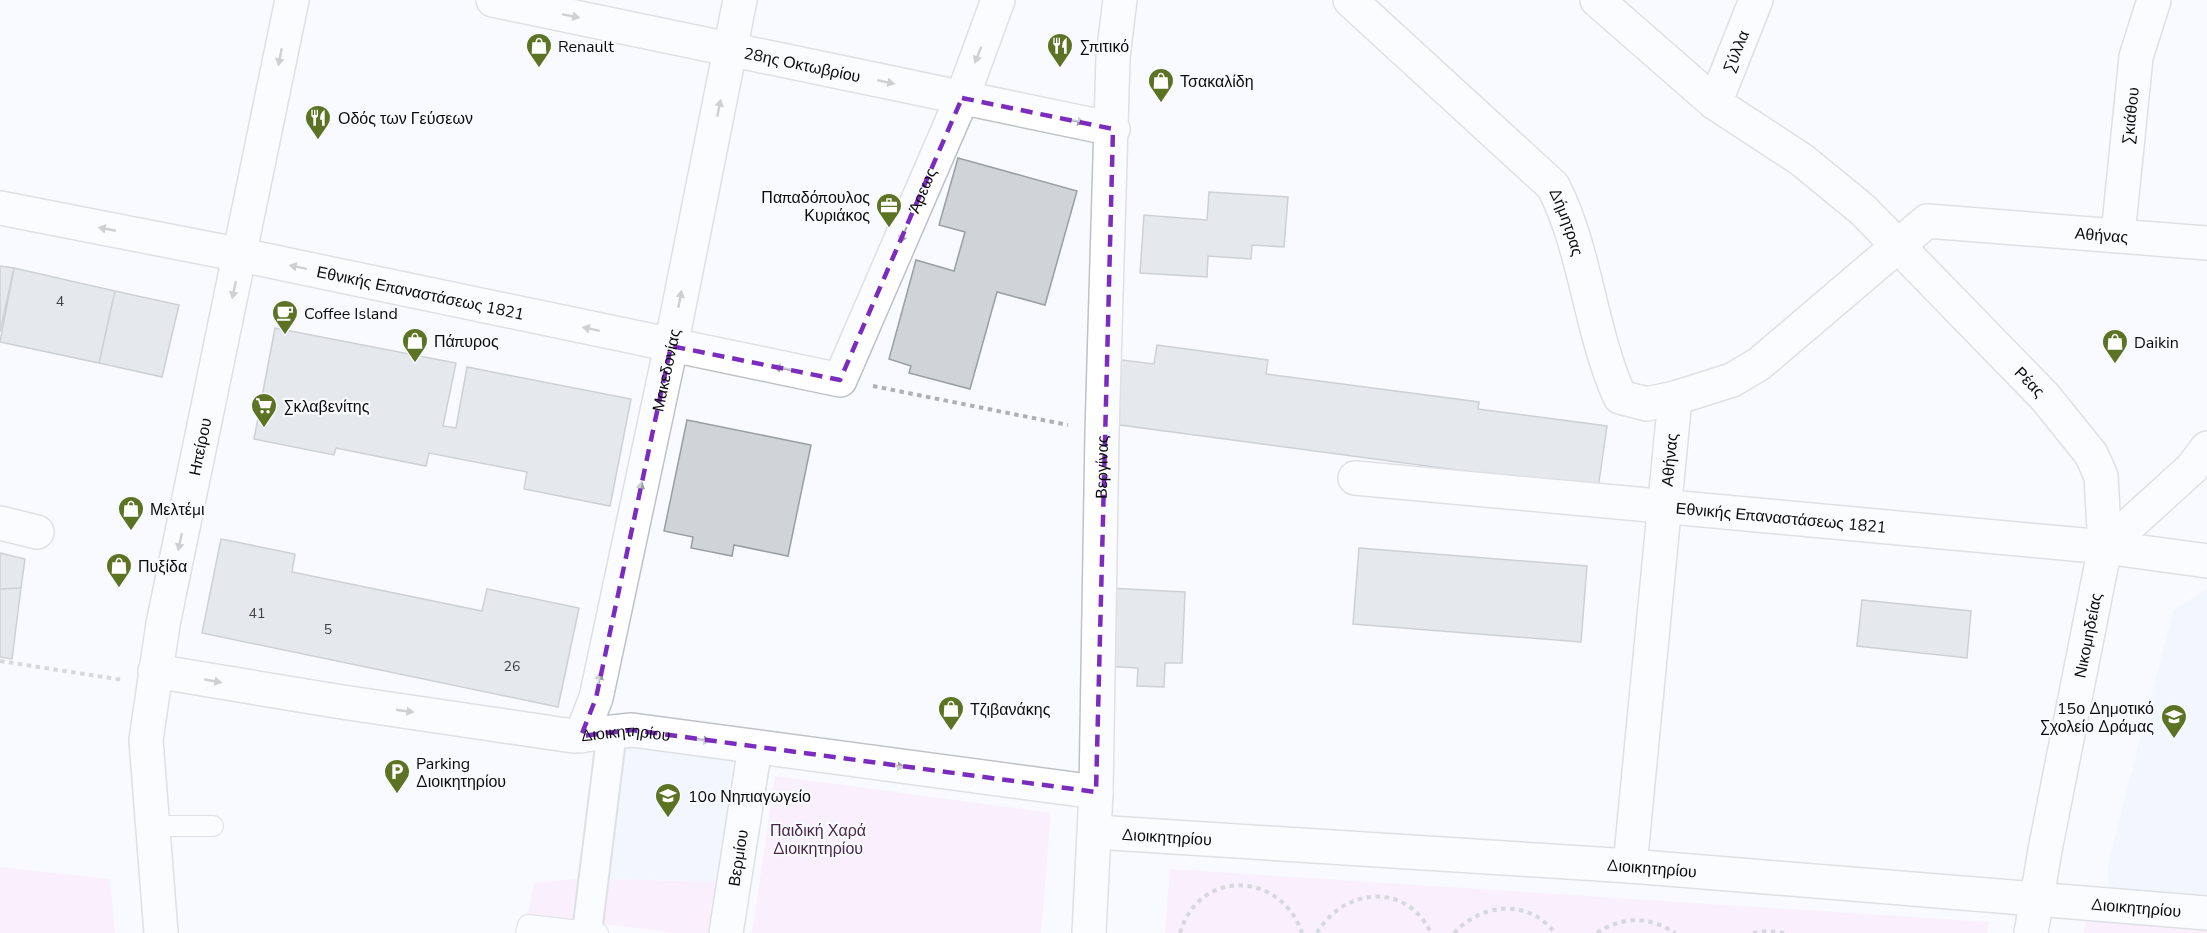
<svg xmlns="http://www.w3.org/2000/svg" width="2207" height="933" viewBox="0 0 2207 933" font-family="'Nunito Sans',sans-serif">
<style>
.built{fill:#ecf1fe}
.green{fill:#fce3fb}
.building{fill:#ced4d8;stroke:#999fa3;stroke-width:1.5}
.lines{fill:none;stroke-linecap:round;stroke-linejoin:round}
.service-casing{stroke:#bfc1c7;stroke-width:22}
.pedestrian-casing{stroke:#bfc1c7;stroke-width:32}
.minor-casing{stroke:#bfc1c7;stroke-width:36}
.tertiary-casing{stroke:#bfc1c7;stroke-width:36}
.secondary-casing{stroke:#bfc1c7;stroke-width:36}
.path{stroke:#aeb0b4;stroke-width:4;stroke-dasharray:4.5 4.5;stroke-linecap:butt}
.service{stroke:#fff;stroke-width:20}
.pedestrian{stroke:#fff;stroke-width:28}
.minor{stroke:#fff;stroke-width:33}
.tertiary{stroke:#fff;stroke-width:33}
.secondary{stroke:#fff;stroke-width:33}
.oneway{fill:#9d9e9f}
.marked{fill:none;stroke:#7b2cbf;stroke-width:4.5;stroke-dasharray:12 8;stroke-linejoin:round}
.labels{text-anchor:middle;stroke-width:4.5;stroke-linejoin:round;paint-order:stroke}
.number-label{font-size:14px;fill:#3c3e40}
.poi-label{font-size:16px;fill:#0b0c0e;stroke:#f8faff;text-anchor:start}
.street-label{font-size:16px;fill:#0b0c0e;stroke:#f8faff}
.park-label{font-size:16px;fill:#4a264a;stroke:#f8faff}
</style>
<rect width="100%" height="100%" fill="#f8faff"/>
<path class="built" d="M2207,588V896L2109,888L2107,869L2173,611Z
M619,742L736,760L718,882L601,878Z"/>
<path class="green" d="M775,776L1051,813L1041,933H752Z
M0,867L110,879L115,933H0Z
M1170,869L1989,922L1987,933H1165Z
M585,878L580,922L527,916L534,883Z
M609,879L718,882L710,933H677L603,924Z
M2086,919L2207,931V933H2084Z"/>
<path class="building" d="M958,158L1077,191L1045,305L997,292L970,389L909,373L911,366L889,359L916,260L954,271L965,232L939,225Z
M1209,192L1288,197L1284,247L1252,245L1251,259L1208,256L1207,277L1140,273L1144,215L1207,220Z
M0,266L14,268L0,332Z
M14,268L115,291L99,363L0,342Z
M115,291L179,305L162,377L99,363Z
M275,328L456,363L443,426L456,428L467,367L631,399L610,506L524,489L527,472L429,453L426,466L336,448L334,455L254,439Z
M1157,345L1268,360L1266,374L1479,402L1478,409L1607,426L1598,489L1105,423L1114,359L1154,364Z
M687,420L811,445L788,556L734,545L732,556L691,548L693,537L664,531Z
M221,539L295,554L292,572L482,611L487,589L579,608L558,707L202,633Z
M1359,548L1587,566L1581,642L1353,624Z
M0,553L25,559L21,588L0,589Z
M21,588L12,659L0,657V589Z
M1108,588L1185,592L1182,663H1165L1164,687L1137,686L1138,668L1104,666Z
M1862,600L1971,611L1967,658L1857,646Z"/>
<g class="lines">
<defs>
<path id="service" d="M153,826H213
M526,933L528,925L598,933"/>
<path id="pedestrian" d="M587,932L612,731"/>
<g id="minor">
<path id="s1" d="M1350,0L1553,186C1586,250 1590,331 1620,397L1647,404L1675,398"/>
<path id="s2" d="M1597,0L1715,103L1802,160L1863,210L2045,397L2091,454L2101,476L2105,547"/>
<path id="s3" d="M1715,103L1756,0"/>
<path id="s4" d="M0,208L241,255L840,380L962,98L998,0"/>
<path id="s5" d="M2118,235L2136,57L2154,0"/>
<path id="s6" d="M1355,478L2105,547L2207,561"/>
<path d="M0,523L37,532"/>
<path id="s7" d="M155,671L342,702L573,736L632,730L1096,792"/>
<path id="s8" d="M581,736L596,698L671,346L740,0"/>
<path id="s9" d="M1095,832L1630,866L2207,913"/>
<path id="s10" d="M1630,866L1675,398L1732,380L1759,364L1927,221L2207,243"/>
<path id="s11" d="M161,933L146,740L163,624L292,0"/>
<path id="s12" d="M726,933L755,747"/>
</g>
<g id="tertiary">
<path id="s13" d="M493,0L1113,129"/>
<path id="s14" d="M2031,933L2045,850L2105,547L2192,468L2207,448"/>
</g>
<g id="secondary">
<path id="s15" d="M1089,933L1096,792L1102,432L1113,56L1120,0"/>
</g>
</defs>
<use href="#service" class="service-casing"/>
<use href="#pedestrian" class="pedestrian-casing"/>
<use href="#minor" class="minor-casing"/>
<use href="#tertiary" class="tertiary-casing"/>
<use href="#secondary" class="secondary-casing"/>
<path class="path" d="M873,386L1068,425
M0,661L123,680
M1180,933C1199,868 1281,871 1302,933
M1317,933C1344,887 1407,882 1431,933
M1454,933C1482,903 1528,898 1555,933
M1597,933C1623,916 1649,916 1675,933
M1753,933L1767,931L1785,933"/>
<use href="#service" class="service"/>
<use href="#pedestrian" class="pedestrian"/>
<use href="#minor" class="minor"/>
<use href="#tertiary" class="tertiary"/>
<use href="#secondary" class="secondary"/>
</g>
<defs><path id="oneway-solid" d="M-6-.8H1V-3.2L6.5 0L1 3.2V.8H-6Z" transform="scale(1.5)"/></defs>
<g class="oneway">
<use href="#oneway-solid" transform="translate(571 16) rotate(12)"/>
<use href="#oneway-solid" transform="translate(978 55) rotate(111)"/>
<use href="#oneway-solid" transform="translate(280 57) rotate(101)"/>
<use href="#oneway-solid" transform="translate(886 82) rotate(12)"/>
<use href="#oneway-solid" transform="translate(719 108) rotate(-79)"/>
<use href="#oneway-solid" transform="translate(1076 121) rotate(12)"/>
<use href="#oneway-solid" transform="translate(107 229) rotate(-169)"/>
<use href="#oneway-solid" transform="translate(903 235) rotate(113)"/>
<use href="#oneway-solid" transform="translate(298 267) rotate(-168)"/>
<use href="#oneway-solid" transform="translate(234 290) rotate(102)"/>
<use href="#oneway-solid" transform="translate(680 299) rotate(-79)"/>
<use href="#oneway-solid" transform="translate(591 329) rotate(-168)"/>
<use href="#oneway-solid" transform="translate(782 368) rotate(-169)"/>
<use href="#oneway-solid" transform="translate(640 490) rotate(-78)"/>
<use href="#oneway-solid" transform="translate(180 542) rotate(102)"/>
<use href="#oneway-solid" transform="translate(213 681) rotate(10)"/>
<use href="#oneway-solid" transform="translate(599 681) rotate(-78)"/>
<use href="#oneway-solid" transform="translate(405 711) rotate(8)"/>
<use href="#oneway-solid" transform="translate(702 740) rotate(8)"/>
<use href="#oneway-solid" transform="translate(896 766) rotate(8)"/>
</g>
<path d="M0 0H2207V933H0ZM962,98L1113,129L1096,792L632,730L581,736L596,698L671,346L840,380Z" fill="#f8faff" fill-opacity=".55" fill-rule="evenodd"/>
<path class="marked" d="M962,98L1113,129L1096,792L632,730L581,736L596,698L671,346L840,380Z"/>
<defs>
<symbol id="shop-pin" viewBox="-11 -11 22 30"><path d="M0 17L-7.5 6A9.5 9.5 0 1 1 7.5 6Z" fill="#5d7324" stroke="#f8faff"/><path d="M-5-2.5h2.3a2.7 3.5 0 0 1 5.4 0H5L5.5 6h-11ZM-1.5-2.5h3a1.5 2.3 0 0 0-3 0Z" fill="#fff"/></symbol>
<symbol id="restaurant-pin" viewBox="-11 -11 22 30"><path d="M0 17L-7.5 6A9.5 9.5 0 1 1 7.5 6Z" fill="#5d7324" stroke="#f8faff"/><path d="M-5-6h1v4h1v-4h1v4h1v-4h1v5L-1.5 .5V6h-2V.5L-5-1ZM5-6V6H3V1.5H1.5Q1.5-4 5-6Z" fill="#fff"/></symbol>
<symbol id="office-pin" viewBox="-11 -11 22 30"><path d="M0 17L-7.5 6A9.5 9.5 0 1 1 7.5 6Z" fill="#5d7324" stroke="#f8faff"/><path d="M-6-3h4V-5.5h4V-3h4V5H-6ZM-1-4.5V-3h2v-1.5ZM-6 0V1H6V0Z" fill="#fff"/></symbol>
<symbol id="cafe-pin" viewBox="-11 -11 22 30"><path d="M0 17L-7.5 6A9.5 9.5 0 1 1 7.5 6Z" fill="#5d7324" stroke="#f8faff"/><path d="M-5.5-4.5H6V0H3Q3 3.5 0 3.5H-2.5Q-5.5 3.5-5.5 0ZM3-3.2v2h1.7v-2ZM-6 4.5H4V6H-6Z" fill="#fff"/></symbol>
<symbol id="supermarket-pin" viewBox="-11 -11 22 30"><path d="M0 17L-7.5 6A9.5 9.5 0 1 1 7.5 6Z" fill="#5d7324" stroke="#f8faff"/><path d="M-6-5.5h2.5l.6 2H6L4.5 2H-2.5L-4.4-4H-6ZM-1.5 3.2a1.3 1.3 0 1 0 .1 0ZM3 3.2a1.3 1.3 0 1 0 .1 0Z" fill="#fff"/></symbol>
<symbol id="school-pin" viewBox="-11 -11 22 30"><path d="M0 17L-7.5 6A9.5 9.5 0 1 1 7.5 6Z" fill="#5d7324" stroke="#f8faff"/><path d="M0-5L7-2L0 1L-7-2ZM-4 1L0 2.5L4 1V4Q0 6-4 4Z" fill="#fff"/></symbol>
<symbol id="parking-pin" viewBox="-11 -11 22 30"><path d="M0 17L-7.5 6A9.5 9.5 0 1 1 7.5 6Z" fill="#5d7324" stroke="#f8faff"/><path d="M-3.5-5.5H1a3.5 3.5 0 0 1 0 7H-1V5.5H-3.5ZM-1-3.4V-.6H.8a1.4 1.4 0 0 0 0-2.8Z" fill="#fff"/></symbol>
</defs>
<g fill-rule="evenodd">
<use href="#shop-pin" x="524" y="31" width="30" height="40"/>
<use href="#restaurant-pin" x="1045" y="31" width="30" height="40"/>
<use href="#shop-pin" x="1146" y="66" width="30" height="40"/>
<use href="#restaurant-pin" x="303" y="103" width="30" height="40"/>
<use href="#office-pin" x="874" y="191" width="30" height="40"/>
<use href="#cafe-pin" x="270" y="298" width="30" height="40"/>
<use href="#shop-pin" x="400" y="326" width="30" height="40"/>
<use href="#shop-pin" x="2100" y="327" width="30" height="40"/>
<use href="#supermarket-pin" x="249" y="391" width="30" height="40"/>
<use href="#shop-pin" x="116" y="494" width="30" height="40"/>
<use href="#shop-pin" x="104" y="551" width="30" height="40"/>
<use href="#shop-pin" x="936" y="694" width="30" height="40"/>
<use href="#school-pin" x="2159" y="702" width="30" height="40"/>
<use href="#parking-pin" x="382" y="757" width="30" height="40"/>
<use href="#school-pin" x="653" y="781" width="30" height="40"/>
</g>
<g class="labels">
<g class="number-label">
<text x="60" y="306">4</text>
<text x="257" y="618">41</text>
<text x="328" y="634">5</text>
<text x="512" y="671">26</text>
</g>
<g class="poi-label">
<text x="558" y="52">Renault</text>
<text x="1080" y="52">Σπιτικό</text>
<text x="1180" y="87">Τσακαλίδη</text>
<text x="338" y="124">Οδός των Γεύσεων</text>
<text x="870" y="203" text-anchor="end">Παπαδόπουλος<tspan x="870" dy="18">Κυριάκος</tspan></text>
<text x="304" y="319">Coffee Island</text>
<text x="434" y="347">Πάπυρος</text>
<text x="2134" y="348">Daikin</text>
<text x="284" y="412">Σκλαβενίτης</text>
<text x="150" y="515">Μελτέμι</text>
<text x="138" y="572">Πυξίδα</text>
<text x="2154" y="714" text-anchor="end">15ο Δημοτικό<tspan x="2154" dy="18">Σχολείο Δράμας</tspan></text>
<text x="970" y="715">Τζιβανάκης</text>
<text x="416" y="769">Parking<tspan x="416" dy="18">Διοικητηρίου</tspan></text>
<text x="688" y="802">10ο Νηπιαγωγείο</text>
</g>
<g class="street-label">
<text dy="6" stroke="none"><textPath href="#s3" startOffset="56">Σύλλα</textPath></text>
<text dy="6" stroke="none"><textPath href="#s13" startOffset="316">28ης Οκτωβρίου</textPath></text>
<text dy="6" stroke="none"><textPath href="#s5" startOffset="120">Σκιάθου</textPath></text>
<text dy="6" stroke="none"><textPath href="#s4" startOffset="1064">Άρεως</textPath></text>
<text dy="6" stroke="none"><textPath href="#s1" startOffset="314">Δήμητρας</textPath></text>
<text dy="6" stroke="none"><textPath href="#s10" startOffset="957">Αθήνας</textPath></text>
<text dy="6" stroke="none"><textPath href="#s4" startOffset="429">Εθνικής Επαναστάσεως 1821</textPath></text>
<text dy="6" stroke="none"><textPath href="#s8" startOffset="376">Μακεδονίας</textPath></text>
<text dy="6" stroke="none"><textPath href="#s2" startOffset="579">Ρέας</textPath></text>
<text dy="6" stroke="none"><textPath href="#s11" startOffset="492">Ηπείρου</textPath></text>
<text dy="6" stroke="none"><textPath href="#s10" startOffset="408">Αθήνας</textPath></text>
<text dy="6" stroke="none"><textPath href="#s15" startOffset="466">Βεργίνας</textPath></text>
<text dy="6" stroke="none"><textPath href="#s6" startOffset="428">Εθνικής Επαναστάσεως 1821</textPath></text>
<text dy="6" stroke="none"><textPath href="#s14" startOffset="303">Νικομηδείας</textPath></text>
<text dy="6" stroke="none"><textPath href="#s7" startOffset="476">Διοικητηρίου</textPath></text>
<text dy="6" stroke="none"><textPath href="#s9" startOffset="72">Διοικητηρίου</textPath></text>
<text dy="6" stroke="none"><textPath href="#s12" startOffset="76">Βερμίου</textPath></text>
<text dy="6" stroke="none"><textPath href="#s9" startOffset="558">Διοικητηρίου</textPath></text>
<text dy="6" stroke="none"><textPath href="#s9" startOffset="1044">Διοικητηρίου</textPath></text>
</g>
<g class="park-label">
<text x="818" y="836">Παιδική Χαρά<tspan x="818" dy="18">Διοικητηρίου</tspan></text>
</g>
</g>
</svg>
